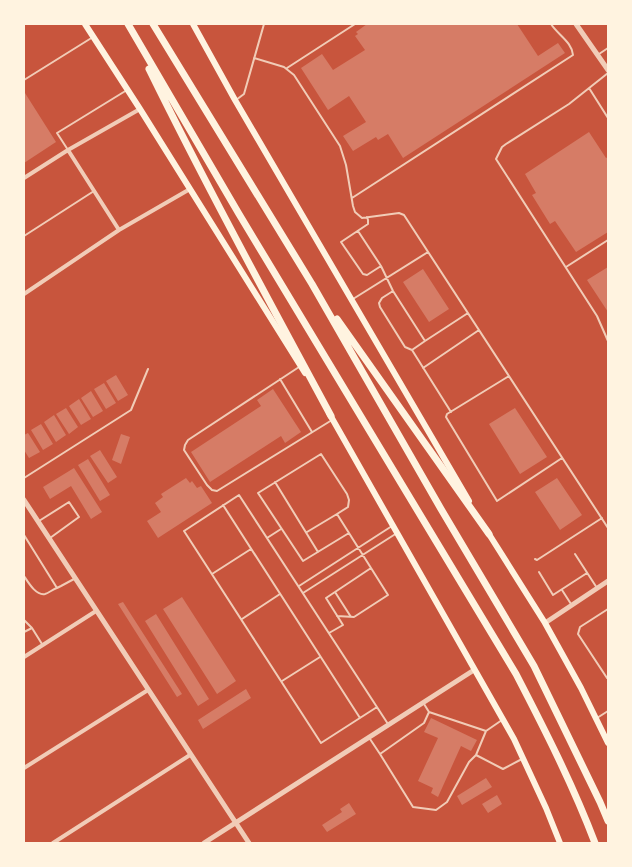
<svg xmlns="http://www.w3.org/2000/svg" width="632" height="867" viewBox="0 0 632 867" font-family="Quicksand,sans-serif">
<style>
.building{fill:#d67c66}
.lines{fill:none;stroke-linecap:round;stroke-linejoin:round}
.service{stroke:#f1ccb7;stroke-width:2}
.minor{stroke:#f1ccb7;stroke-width:4}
.tertiary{stroke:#f1ccb7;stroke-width:5}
.secondary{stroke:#fff3e0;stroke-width:6}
.motorway{stroke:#fff3e0;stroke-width:7}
</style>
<rect width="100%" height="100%" fill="#c8553d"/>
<path class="building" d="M367,24H517L538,56L558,43L565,53L403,158L388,134L378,140L376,137L353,151L343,136L366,122L349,96L328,110L301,68L322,54L333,70L365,50L355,36L358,34L356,32Z
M25,93L56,142L24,163V94Z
M589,132L606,158L608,157V232L576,252L555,221L550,224L532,195L536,193L525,174Z
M608,267V312L587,280Z
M423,269L449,309L429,322L403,282Z
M116,375L128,395L118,401L106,381Z
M104,383L116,403L106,409L94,389Z
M273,389L301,432L285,443L281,436L210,482L191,452L261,406L257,400Z
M91,391L103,411L93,417L81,398Z
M79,399L91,419L81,425L69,406Z
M66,408L78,427L69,434L56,414Z
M515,408L547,457L520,474L489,424Z
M54,415L66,435L56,442L44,422Z
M41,424L53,444L43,450L31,430Z
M28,433L40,452L29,458L24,450V435Z
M121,434L130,437L121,464L112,460Z
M100,450L117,477L108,483L90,456Z
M88,459L110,495L100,501L78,465Z
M74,468L102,512L91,519L71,486L50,499L43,487Z
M186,478L190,483L192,481L197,488L201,486L212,503L158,538L147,521L161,512L155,503L163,497L161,494Z
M557,478L582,515L560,530L535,492Z
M182,597L236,681L217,694L163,609Z
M123,602L182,694L177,697L118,604Z
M156,614L209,699L198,706L145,621Z
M246,689L251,698L203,729L198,720Z
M431,718L477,740L471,751L461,746L438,797L431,793L433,788L418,781L438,738L424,732Z
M486,778L492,787L462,805L457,796Z
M497,795L502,804L488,813L482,804Z
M349,803L356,814L327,832L322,825L342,812L340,809Z"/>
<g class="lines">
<path class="service" d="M599,54L608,48
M254,58L284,67L294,75L340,146L346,165L353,206L355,212L362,218L399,213L404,215L608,528
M287,68L355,24
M608,73L569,104L506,144L502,147L496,159L597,316L608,341
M24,80L93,37
M589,88L608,118
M236,100L244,94L264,24
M68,150L57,133L127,90
M352,198L573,55C572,42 558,35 551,24
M367,217L368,220V224L341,242L363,274L367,275L381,266
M358,231L381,266L393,291L425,341L468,313
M24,236L94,191
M566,267L608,240
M393,291L382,298L379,303L380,307L405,347L412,350L451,412
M353,299L428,252
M412,350L425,341
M299,367L188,440L185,445L184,450L207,485L212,490L217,491L332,420
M423,368L479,330
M509,376L447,414L446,417L497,501L562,458
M280,379L312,432
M24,478L131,410L148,369
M275,482L318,552
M223,505L360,718
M39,521L69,502L79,517L50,538
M307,532L337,514
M24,535L57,588L61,586L74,579
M267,538L281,529
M575,554L597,588
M535,559L537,560L602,518
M539,572L553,595L587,573
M212,574L251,549
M24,576C28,582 36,596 45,594C49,593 53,589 57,588
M299,586L392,526
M562,590L571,604
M335,592L351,617
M303,593L397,533
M608,609L580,627L578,634L607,678L608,677
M337,616L354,617L388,595L337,514L348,507L349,500L347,494L321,454L258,493L303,561L349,533
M242,619L280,594
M24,620L32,628L42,644
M24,632L32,628
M329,633L343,625L326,598L371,568
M282,681L320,657
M424,704L429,712L486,731L502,720
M377,707L321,743L184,531L239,495L388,724
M429,712L424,723L380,754L413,807L436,810L447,802L469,762L476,755L486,731
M597,718L608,711
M370,739L380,754
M476,755L503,769L522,759"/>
<path class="minor" d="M68,150L119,230
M24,178L68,150L140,109
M24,294L119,230L190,189
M24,657L96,611
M24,768L148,690
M53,843L190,755"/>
<path class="tertiary" d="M576,24L608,70
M24,500L249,843
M545,623L608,581
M204,843L474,670"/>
<path class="secondary" d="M85,24L140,109L305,373
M193,24L235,100L469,501
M329,413L514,739L546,808L560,843
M487,531L545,623L581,688L608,743"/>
<path class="motorway" d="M128,24L239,214L516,674C545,730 573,785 595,843
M153,24L312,284L441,509L534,666L600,802L608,821
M149,69C207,187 269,301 331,416
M337,319L489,534"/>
</g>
<rect width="632" height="867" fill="none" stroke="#fff3e0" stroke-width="50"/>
</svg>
